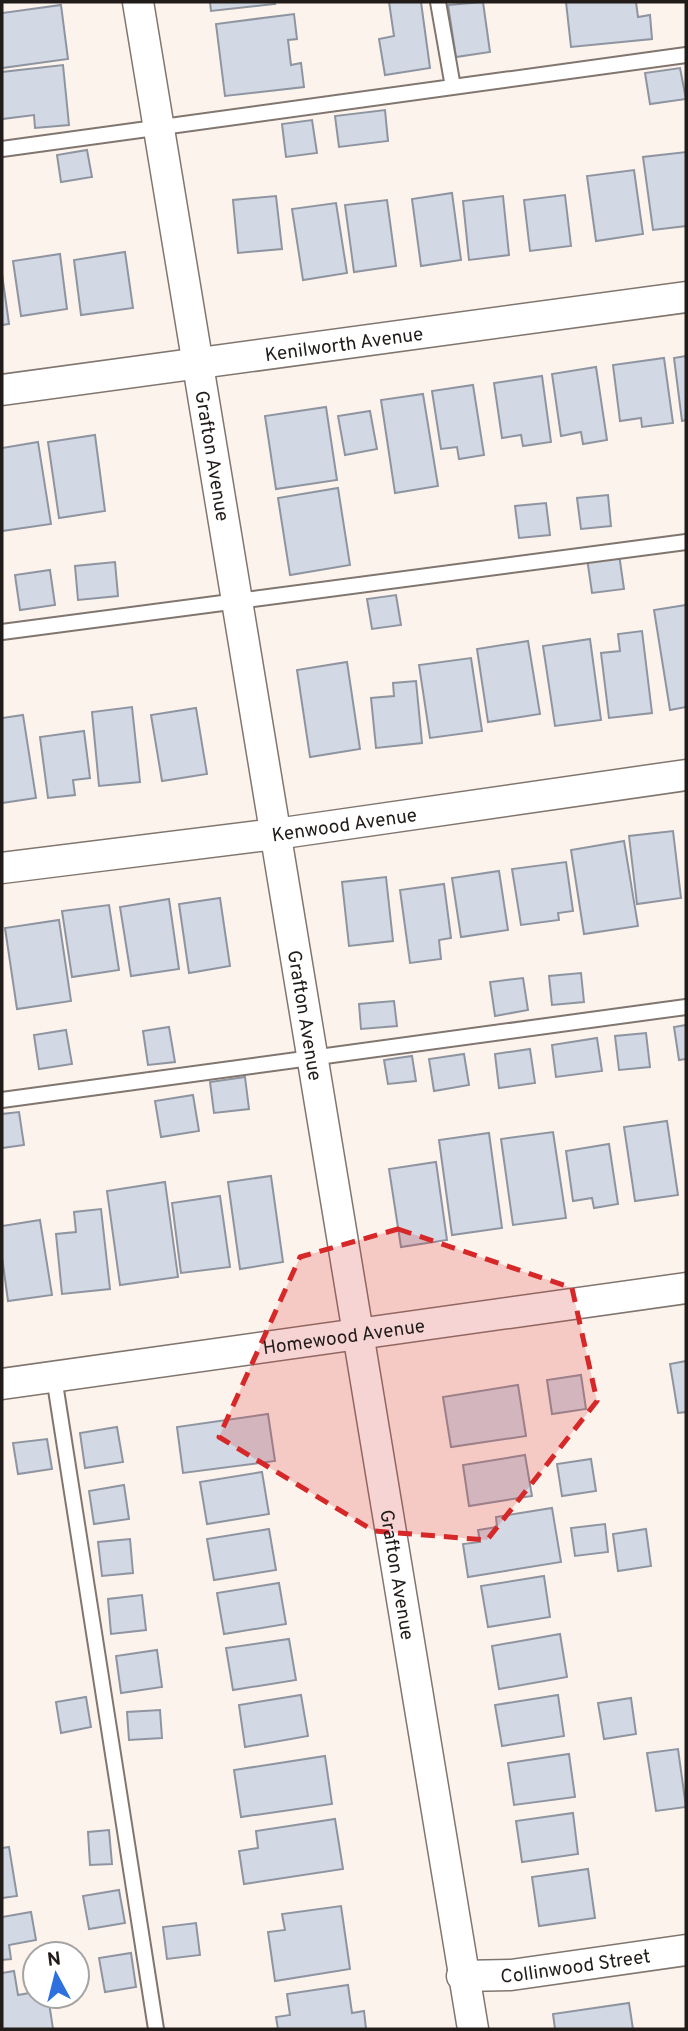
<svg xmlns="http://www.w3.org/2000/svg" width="688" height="2031" viewBox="0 0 688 2031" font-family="Overpass,sans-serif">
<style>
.building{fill:#d2d9e4;stroke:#8e95a0;stroke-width:2}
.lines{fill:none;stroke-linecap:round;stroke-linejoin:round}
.lane-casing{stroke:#81766f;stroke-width:18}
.street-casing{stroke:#81766f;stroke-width:33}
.lane{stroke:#fff;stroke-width:14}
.street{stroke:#fff;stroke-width:30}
.marked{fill:#d62828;fill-opacity:0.2;stroke:#d62828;stroke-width:5;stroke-dasharray:14 9;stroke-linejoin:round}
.labels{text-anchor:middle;stroke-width:6;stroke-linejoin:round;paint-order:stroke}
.street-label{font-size:19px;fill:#211c19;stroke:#fff}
</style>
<rect width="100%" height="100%" fill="#fdf3ed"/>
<path class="building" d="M210,2H274L275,4L211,11Z
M389,2H421L430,68L385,75L379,39L394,36Z
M483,2L490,52L456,57L448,5Z
M566,2H636L638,17L650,15L652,39L571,47Z
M61,5L68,59L2,68V13Z
M294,14L297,39L288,40L291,65L301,63L304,87L225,96L216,24Z
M63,65L69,125L35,128L34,115L2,119V72Z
M680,68L686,99L650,104L645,73Z
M385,110L388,141L339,147L335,116Z
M312,120L317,153L286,157L282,124Z
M87,150L92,177L61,182L57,155Z
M686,152V226L653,230L643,157Z
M634,170L643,234L596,241L587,176Z
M452,193L461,260L421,266L412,199Z
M565,195L571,246L530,251L524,200Z
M276,196L282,249L238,253L233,200Z
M503,196L509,255L469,260L463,201Z
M387,200L396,266L354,272L345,205Z
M336,203L347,273L303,280L292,209Z
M125,252L133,308L81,315L74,260Z
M60,254L67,309L21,316L13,261Z
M2,274L9,324L2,325Z
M686,356V420L682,421L674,358Z
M664,358L673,423L642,427L641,418L620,421L613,365Z
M596,367L607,440L583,444L581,432L561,436L552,374Z
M542,376L551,442L523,446L521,435L502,438L494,383Z
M473,385L484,455L459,459L457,447L441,449L432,391Z
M423,394L438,486L395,493L381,400Z
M326,407L337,480L276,489L265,416Z
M370,411L377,449L345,455L338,416Z
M95,435L105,511L59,518L48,442Z
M38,442L51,524L2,531V448Z
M338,488L350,565L290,575L278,498Z
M608,495L611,526L581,529L577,498Z
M546,503L550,535L519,538L515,506Z
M619,554L624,589L592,593L587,558Z
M115,562L118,596L78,600L75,566Z
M50,570L55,605L20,610L15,575Z
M396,595L401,625L372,629L367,599Z
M686,605V707L670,710L654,610Z
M642,631L652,713L609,718L601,653L620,651L618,634Z
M590,639L601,720L555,726L543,646Z
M528,641L540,714L488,722L477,649Z
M471,658L482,731L430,738L419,665Z
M347,662L360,749L310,757L297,670Z
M416,681L422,743L376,748L371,698L394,696L393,683Z
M132,707L140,782L99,786L92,712Z
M196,708L207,774L162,781L151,715Z
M23,715L36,798L2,803V718Z
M84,731L90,778L73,780L75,795L48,798L40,737Z
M673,831L681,898L637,904L629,836Z
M624,841L638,926L584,934L571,850Z
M566,862L573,911L558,913L559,920L521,925L512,869Z
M499,871L508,930L461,937L452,878Z
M386,877L393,941L349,946L342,882Z
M444,884L451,938L439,940L441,959L410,963L400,890Z
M220,898L230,966L189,973L179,904Z
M169,899L179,969L131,976L120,907Z
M109,905L119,970L72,977L62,911Z
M59,920L71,1001L17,1009L5,928Z
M581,973L584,1002L552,1005L549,976Z
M523,978L528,1010L495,1016L490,982Z
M394,1001L397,1026L361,1029L359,1004Z
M686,1025V1059L679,1060L674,1027Z
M169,1027L175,1062L148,1065L143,1031Z
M66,1030L72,1064L39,1069L34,1035Z
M646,1033L650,1067L619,1070L615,1036Z
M597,1038L602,1071L556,1077L552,1045Z
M530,1049L535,1083L499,1088L495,1054Z
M464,1054L469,1085L434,1091L429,1059Z
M412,1056L416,1081L388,1084L384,1060Z
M245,1077L249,1109L214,1113L210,1082Z
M193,1095L199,1131L161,1137L155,1101Z
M19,1112L24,1145L2,1148V1114Z
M667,1121L678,1195L635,1201L624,1127Z
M553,1132L566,1218L513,1225L501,1139Z
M489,1133L502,1228L452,1235L439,1140Z
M609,1144L618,1204L594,1208L592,1198L573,1201L566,1151Z
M436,1162L447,1240L401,1247L389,1169Z
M271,1176L283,1262L240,1269L228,1182Z
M165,1182L178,1277L120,1285L107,1191Z
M220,1196L230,1267L181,1273L172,1203Z
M101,1209L110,1289L62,1294L56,1234L76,1232L74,1212Z
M40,1220L52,1295L8,1301L2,1257V1226Z
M686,1361V1412L678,1413L670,1364Z
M581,1375L586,1409L552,1414L547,1380Z
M518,1385L526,1436L451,1447L443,1397Z
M268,1414L275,1461L183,1473L177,1427Z
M117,1427L123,1462L85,1468L80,1433Z
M47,1439L52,1469L18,1474L13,1443Z
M525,1455L532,1496L469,1506L463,1465Z
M591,1459L596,1491L562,1496L557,1464Z
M262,1472L269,1514L207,1524L200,1482Z
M124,1485L129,1519L94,1524L89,1491Z
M552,1508L561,1562L468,1577L463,1544L480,1542L478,1530L497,1527L496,1517Z
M605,1524L608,1552L575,1556L571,1528Z
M269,1529L276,1570L214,1580L207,1539Z
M646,1529L651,1566L618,1571L613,1534Z
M130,1539L133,1573L102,1576L98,1542Z
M544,1576L550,1617L488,1627L481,1586Z
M279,1583L286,1624L224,1634L217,1593Z
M142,1595L146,1630L111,1634L108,1599Z
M560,1634L567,1677L499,1689L492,1646Z
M289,1639L296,1680L233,1690L226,1648Z
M157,1650L162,1687L121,1693L116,1656Z
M301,1695L308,1736L245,1747L239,1705Z
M558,1695L564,1736L502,1746L495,1705Z
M86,1697L91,1727L61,1733L56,1702Z
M631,1698L636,1734L604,1739L598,1703Z
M160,1710L162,1738L129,1740L127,1712Z
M678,1749L686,1807L656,1811L647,1753Z
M569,1754L575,1797L514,1805L508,1763Z
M325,1756L332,1804L241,1817L234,1770Z
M573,1813L578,1854L522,1862L516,1821Z
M335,1819L343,1869L244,1884L239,1851L258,1848L256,1831Z
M109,1830L112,1864L90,1865L88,1832Z
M9,1847L17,1896L2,1898V1848Z
M588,1869L595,1918L539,1926L532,1877Z
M119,1890L125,1923L89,1929L83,1896Z
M341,1906L350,1969L275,1981L268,1932L285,1930L282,1914Z
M31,1912L36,1940L9,1945L11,1959L2,1960V1917Z
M196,1923L200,1955L167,1959L163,1927Z
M131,1953L136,1987L105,1992L99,1958Z
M14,1971L18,1995L35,1992V1996H48L53,2029H2V1973Z
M348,1985L352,2013L364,2011L366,2029H278L276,2017L290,2015L287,1994Z
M629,2003L633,2029H555L553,2014Z"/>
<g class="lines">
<defs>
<path id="lane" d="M438,2L453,87
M2,149L686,55
M2,632L686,542
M2,1100L686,1007
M54,1377L156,2029"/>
<g id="street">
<path id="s1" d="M138,2L473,2029"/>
<path id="s2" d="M2,390L686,297"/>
<path id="s3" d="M2,868L276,834L686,775"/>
<path id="s4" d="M2,1384L686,1288"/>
<path id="s5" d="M462,1976L511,1975L686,1950"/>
</g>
</defs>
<use href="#lane" class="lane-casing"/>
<use href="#street" class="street-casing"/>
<use href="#lane" class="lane"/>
<use href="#street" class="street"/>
</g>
<path class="marked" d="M398,1229L572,1288L597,1401L487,1540L374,1531L219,1437L300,1257Z"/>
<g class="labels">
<g class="street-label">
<text dy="7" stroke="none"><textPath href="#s2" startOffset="345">Kenilworth Avenue</textPath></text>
<text dy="7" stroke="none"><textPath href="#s1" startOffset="460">Grafton Avenue</textPath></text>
<text dy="7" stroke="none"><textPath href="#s3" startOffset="345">Kenwood Avenue</textPath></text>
<text dy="7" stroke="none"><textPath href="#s1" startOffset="1027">Grafton Avenue</textPath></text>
<text dy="7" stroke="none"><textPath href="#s4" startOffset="345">Homewood Avenue</textPath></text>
<text dy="7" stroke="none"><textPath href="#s1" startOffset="1594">Grafton Avenue</textPath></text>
<text dy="7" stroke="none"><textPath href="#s5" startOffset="114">Collinwood Street</textPath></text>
</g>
</g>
<rect width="688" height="2031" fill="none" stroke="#211c19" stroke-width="7"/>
<g transform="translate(56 1975) rotate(353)"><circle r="33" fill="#ffffff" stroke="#a6a4a3" stroke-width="2"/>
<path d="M0-5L12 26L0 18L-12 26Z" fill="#2e71de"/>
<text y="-10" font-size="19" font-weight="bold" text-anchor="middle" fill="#211c19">N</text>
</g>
</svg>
